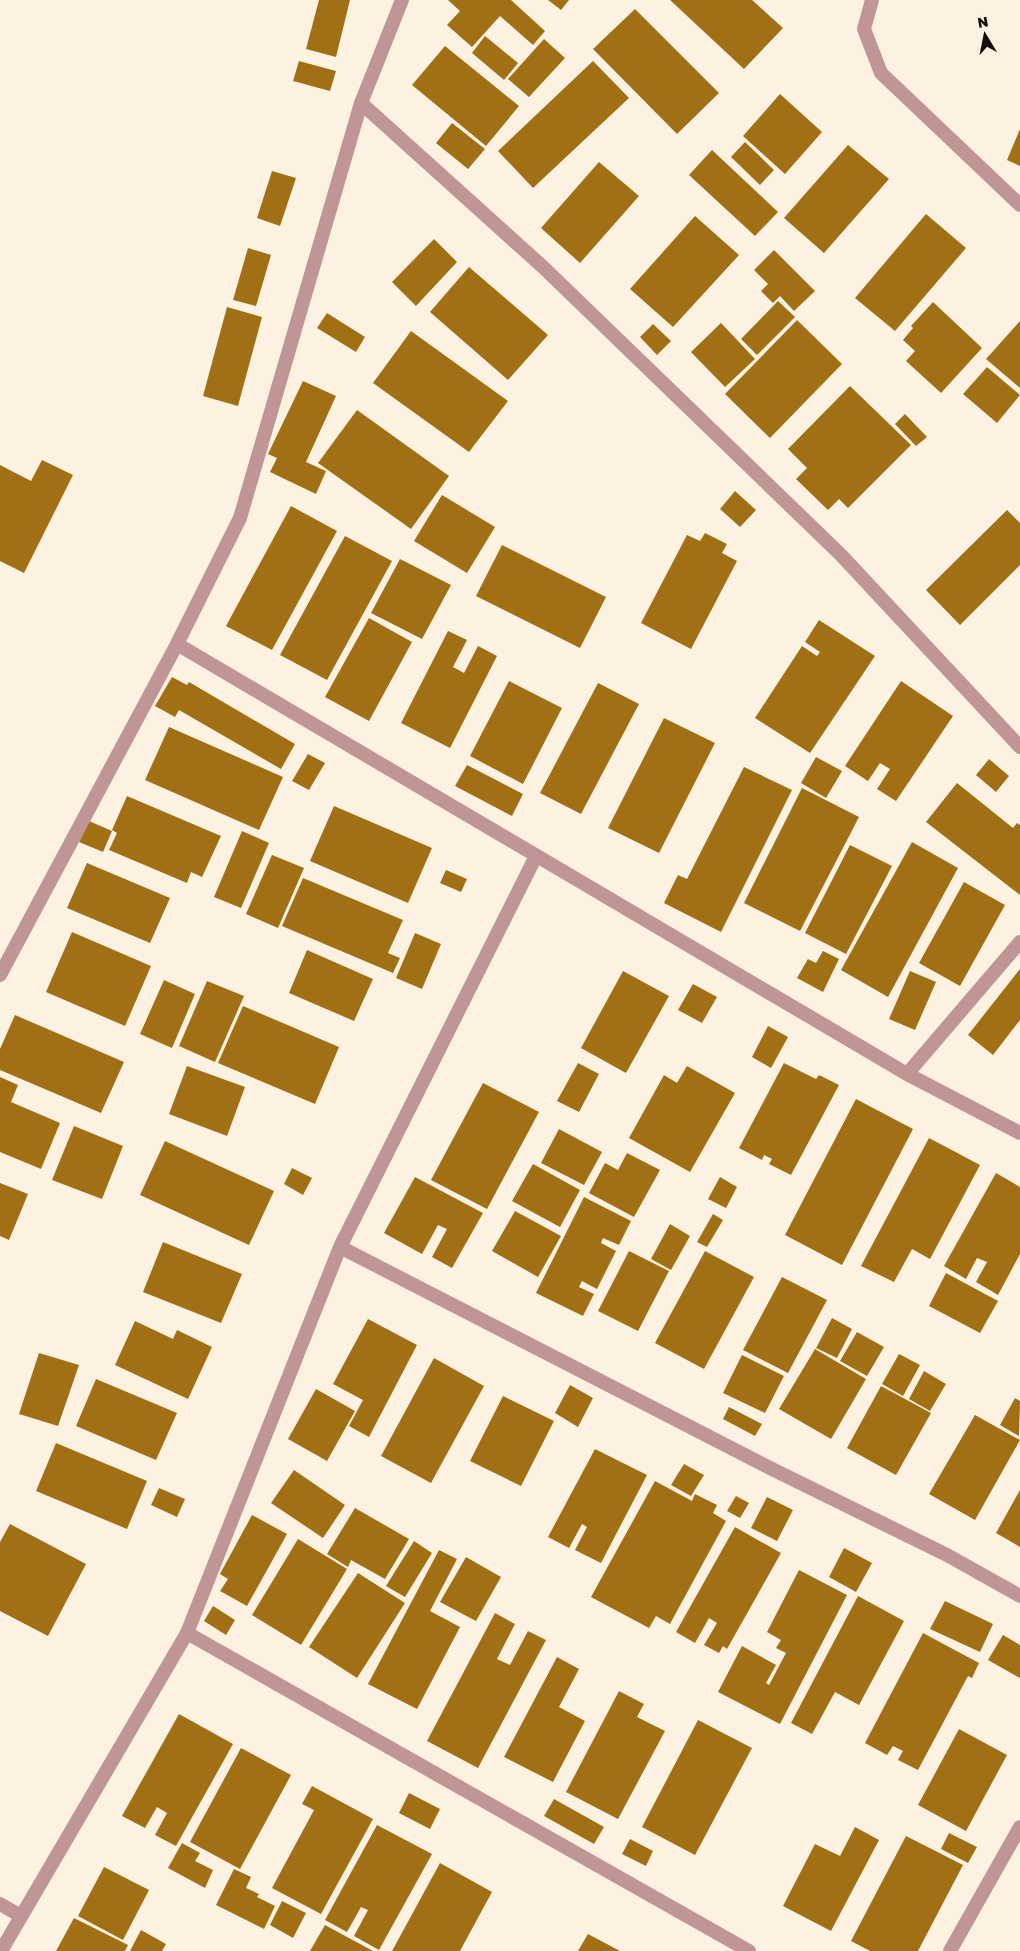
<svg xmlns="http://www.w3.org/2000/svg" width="1020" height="1951" viewBox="0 0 1020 1951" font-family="'Golos Text',sans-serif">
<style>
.building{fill:#a17014}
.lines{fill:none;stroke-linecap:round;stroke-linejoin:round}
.minor{stroke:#c09595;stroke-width:14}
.tertiary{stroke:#c09595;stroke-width:14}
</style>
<rect width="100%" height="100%" fill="#fdf1e1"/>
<path class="building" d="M319,0H350L336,57L306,49Z
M448,0H511L545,31L533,45L500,16L472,47L447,25L460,11Z
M548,0H569L561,10Z
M670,0H752L783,28L744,69Z
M635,9L719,93L677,134L593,49Z
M485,36L518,63L504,80L472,53Z
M544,39L565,58L529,97L508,79Z
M445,46L519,106L486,146L412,85Z
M299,61L336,71L330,91L293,81Z
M593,61L629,98L533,188L498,151Z
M780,94L822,132L785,174L743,136Z
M452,123L485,149L468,169L436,143Z
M1020,129V166L1007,160Z
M745,142L774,170L760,185L731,157Z
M848,145L889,179L824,253L784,218Z
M712,150L778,212L755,236L689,175Z
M599,162L639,196L580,263L541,228Z
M272,171L296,178L280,226L257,218Z
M926,214L966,248L895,331L855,298Z
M695,216L739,255L673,327L630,289Z
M434,239L457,262L416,306L392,282Z
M248,248L271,255L256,306L233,300Z
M774,250L815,291L794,311L780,296L773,303L761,291L768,284L754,270Z
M469,267L548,335L508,380L430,312Z
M778,301L795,317L757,355L741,339Z
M933,302L982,348L941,393L906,361L915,351L903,340L913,328L911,326Z
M227,307L262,317L238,406L203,396Z
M327,313L365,337L356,352L317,328Z
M797,320L842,364L770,438L725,394Z
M1020,321V388L986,359Z
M721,323L755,359L725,387L691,352Z
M653,324L671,341L657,355L640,337Z
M411,331L508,401L469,452L373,383Z
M987,367L1020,395L997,423L963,394Z
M303,381L336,396L306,462L326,471L316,494L270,472L277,458L268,454Z
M850,386L911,445L848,508L839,499L828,510L796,479L807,468L788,449Z
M357,410L449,476L411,529L318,463Z
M905,414L927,437L916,446L895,424Z
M42,460L73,475L24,573L0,561V465L31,481Z
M735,491L756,510L740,527L720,509Z
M442,495L495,527L467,573L414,541Z
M291,506L337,531L272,650L226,626Z
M1007,510L1020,523V565L960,625L926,590Z
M705,533L727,544L722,553L737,561L691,649L641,623L687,535L700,541Z
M345,536L392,561L327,680L280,655Z
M502,545L606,597L580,648L476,596Z
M400,559L451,585L422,639L371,613Z
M369,618L412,642L369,721L325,697Z
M819,620L875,656L810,753L755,718L802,646L817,656L820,652L805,642Z
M448,631L467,640L453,667L464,673L478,646L497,656L450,748L401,723Z
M172,677L187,685L189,682L295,744L281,769L179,710L175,717L155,706Z
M509,681L562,708L523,784L470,756Z
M901,681L953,716L896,801L877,789L890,769L880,763L868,781L845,766Z
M598,683L639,704L581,814L540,793Z
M664,718L715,743L659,853L608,828Z
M169,727L283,777L259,830L145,780Z
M308,754L325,763L309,790L292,781Z
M816,757L842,771L826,798L801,783Z
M989,759L1009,776L996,792L976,775Z
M467,765L523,794L512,816L455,786Z
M744,767L792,790L721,932L664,903L678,875L687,879Z
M957,783L1013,828L1017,823L1020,825V895L926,822Z
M802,788L859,817L800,931L744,903Z
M127,796L221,836L202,877L191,872L187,883L109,850L117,833L112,830Z
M334,806L432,848L408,903L310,861Z
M89,821L112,831L103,852L79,842Z
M242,831L269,843L241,908L214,897Z
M912,842L958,868L888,997L841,970Z
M850,845L892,866L846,954L805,933Z
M272,855L304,868L278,928L246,914Z
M87,863L170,898L150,943L67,908Z
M446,870L467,879L461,892L440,883Z
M303,878L403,920L388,953L400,958L393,973L282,926Z
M964,882L1005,905L960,986L919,963Z
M72,932L151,966L125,1026L46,992Z
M415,933L441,944L422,989L396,978Z
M307,950L373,979L354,1021L289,993Z
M823,951L839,959L823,992L797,978L808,959L816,963Z
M1020,969V1020L993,1055L968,1035Z
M623,971L669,996L626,1073L581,1048Z
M910,971L936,982L915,1030L889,1019Z
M164,980L195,994L172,1048L140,1034Z
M207,981L244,996L215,1062L179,1046Z
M693,984L717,997L702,1023L678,1010Z
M243,1006L339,1047L315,1104L218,1063Z
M15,1015L124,1062L101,1113L0,1070V1049Z
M768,1026L788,1037L771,1068L752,1057Z
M578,1063L599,1074L579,1112L557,1101Z
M784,1063L816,1079L819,1075L839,1085L791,1175L769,1164L772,1159L764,1155L762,1160L739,1148Z
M187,1066L245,1087L227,1136L169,1114Z
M687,1066L735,1093L690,1172L629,1138L664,1075L677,1083Z
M0,1077L18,1085L11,1102L60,1123L41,1169L0,1152Z
M483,1083L539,1112L487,1209L431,1180Z
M856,1099L913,1129L842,1265L785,1235Z
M74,1126L123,1146L102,1199L52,1180Z
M559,1129L602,1152L584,1185L541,1163Z
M929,1138L980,1165L930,1259L912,1249L894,1282L861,1266Z
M165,1141L274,1191L249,1245L140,1195Z
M627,1153L660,1170L634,1217L589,1193L605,1163L618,1170Z
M533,1164L580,1190L560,1227L512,1201Z
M292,1168L312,1178L303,1195L284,1184Z
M996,1173L1020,1187V1254L998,1295L976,1282L987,1262L977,1258L966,1279L944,1266Z
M415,1177L483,1213L452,1268L432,1257L447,1229L438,1225L422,1254L384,1233Z
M720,1177L737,1187L726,1208L708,1199Z
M0,1183L28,1194L9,1240L0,1236Z
M584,1197L631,1221L619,1245L603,1238L601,1243L616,1251L597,1289L582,1281L579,1287L594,1294L583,1316L536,1293Z
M515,1211L561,1236L538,1277L492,1251Z
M713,1214L723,1220L707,1247L697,1242Z
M670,1224L690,1236L671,1270L651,1259Z
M163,1242L242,1274L221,1323L143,1292Z
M629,1251L669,1271L638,1331L598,1311Z
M705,1251L754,1277L704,1369L655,1343Z
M946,1273L998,1301L980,1333L929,1306Z
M782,1277L827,1300L788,1373L743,1350Z
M832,1318L852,1329L837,1358L816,1348Z
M368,1319L417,1345L369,1437L349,1426L363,1400L333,1384Z
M135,1321L173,1339L177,1330L212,1347L188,1399L115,1365Z
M857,1332L884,1347L867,1376L840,1361Z
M815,1349L866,1379L831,1439L779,1409Z
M39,1353L79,1365L58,1426L19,1414Z
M899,1354L920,1365L903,1396L882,1384Z
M742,1355L784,1376L765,1413L723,1393Z
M434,1358L484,1386L431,1483L381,1456Z
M924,1371L946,1384L930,1411L909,1399Z
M96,1379L177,1413L156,1460L76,1426Z
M570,1385L593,1398L578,1427L555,1413Z
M881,1386L931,1413L896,1475L847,1448Z
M316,1389L355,1411L327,1461L288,1439Z
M503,1396L554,1421L521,1486L470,1461Z
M1015,1398L1020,1401L1019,1436L1000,1425Z
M729,1407L762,1424L755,1436L723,1419Z
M975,1415L1020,1440L975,1520L929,1494Z
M56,1443L147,1481L127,1529L36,1491Z
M595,1449L647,1475L601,1563L575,1550L587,1527L582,1524L569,1548L548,1537Z
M684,1464L704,1475L691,1496L671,1485Z
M294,1470L345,1505L323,1538L271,1503Z
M655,1481L692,1501L695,1494L717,1505L713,1513L726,1521L670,1624L656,1616L649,1628L591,1597Z
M159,1488L185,1499L177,1517L151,1505Z
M1020,1490V1547L996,1533Z
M736,1496L749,1503L740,1518L727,1511Z
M767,1497L793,1510L777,1541L751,1528Z
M355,1508L409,1539L385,1579L351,1560L348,1567L327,1554Z
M252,1515L287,1534L247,1606L220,1591L228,1579L220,1574Z
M10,1524L86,1564L48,1636L0,1611V1542Z
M735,1527L781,1553L727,1649L723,1646L719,1653L704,1645L717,1623L709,1618L695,1643L676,1632Z
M298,1539L347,1569L301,1645L252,1615Z
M414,1541L432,1553L405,1597L386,1586Z
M844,1548L872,1563L856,1592L829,1577Z
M439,1550L457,1559L430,1611L460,1627L417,1709L368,1684Z
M466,1557L501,1577L476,1621L440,1602Z
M799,1570L847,1595L780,1724L718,1692L742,1646L776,1665L766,1683L769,1685L786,1653L776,1648L781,1640L767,1632Z
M358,1573L405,1603L357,1678L309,1647Z
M858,1596L904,1621L859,1705L835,1692L812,1734L791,1723Z
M945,1601L993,1624L980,1652L930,1629Z
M213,1606L235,1620L226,1635L204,1621Z
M495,1613L515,1624L497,1659L510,1665L528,1631L546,1640L478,1768L427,1741Z
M923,1633L979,1663L972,1678L968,1676L918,1770L898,1760L903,1751L893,1746L887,1755L865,1743Z
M1003,1635L1020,1645V1678L988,1660Z
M557,1657L579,1669L559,1707L585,1721L553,1782L504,1757Z
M619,1691L644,1704L637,1717L665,1731L618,1819L566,1792Z
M179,1714L233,1744L176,1846L155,1835L167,1813L157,1807L145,1828L122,1816Z
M698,1720L752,1748L695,1855L642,1827Z
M959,1729L1007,1755L966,1831L918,1805Z
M241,1748L291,1775L240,1869L190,1842Z
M312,1786L373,1819L321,1914L272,1888L314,1810L302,1804Z
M409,1793L440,1809L430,1829L399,1813Z
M554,1799L604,1827L594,1844L544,1816Z
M377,1825L432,1854L379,1950L354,1936L368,1910L361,1907L347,1932L325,1920Z
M855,1827L879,1840L831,1931L783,1906L815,1844L840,1856Z
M949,1833L977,1847L968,1863L941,1849Z
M906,1836L963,1865L918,1951H870L851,1941Z
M630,1839L653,1851L646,1866L622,1854Z
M182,1843L200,1853L195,1861L213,1870L205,1888L168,1868Z
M440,1863L492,1892L460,1951H392Z
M104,1867L149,1890L123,1940L78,1916Z
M234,1869L251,1877L246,1888L259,1894L257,1897L275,1906L264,1929L216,1905Z
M282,1901L306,1913L293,1938L270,1925Z
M74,1918L128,1945L125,1951H56Z
M325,1925L373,1951H310Z
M141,1930L166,1944L162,1951H130Z
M588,1934L620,1951H578Z"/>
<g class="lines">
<path class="minor" d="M872,0L864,29L881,73L1020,205
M361,103L543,267L841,555L1020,747
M177,644L907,1074L1020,1133
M907,1074L1020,942
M340,1247L772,1469L947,1555L1020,1596
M187,1633L749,1951
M0,1904L21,1916
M1,1951L187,1633L340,1247L536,856
M950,1951L1020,1827"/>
<path class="tertiary" d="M0,975L177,644L240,518L361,103L402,0"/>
</g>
<g transform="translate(985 35) rotate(350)" stroke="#fdf1e1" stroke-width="4" paint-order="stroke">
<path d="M0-4L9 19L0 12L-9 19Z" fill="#140f08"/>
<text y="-8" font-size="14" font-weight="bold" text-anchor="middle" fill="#140f08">N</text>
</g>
</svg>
